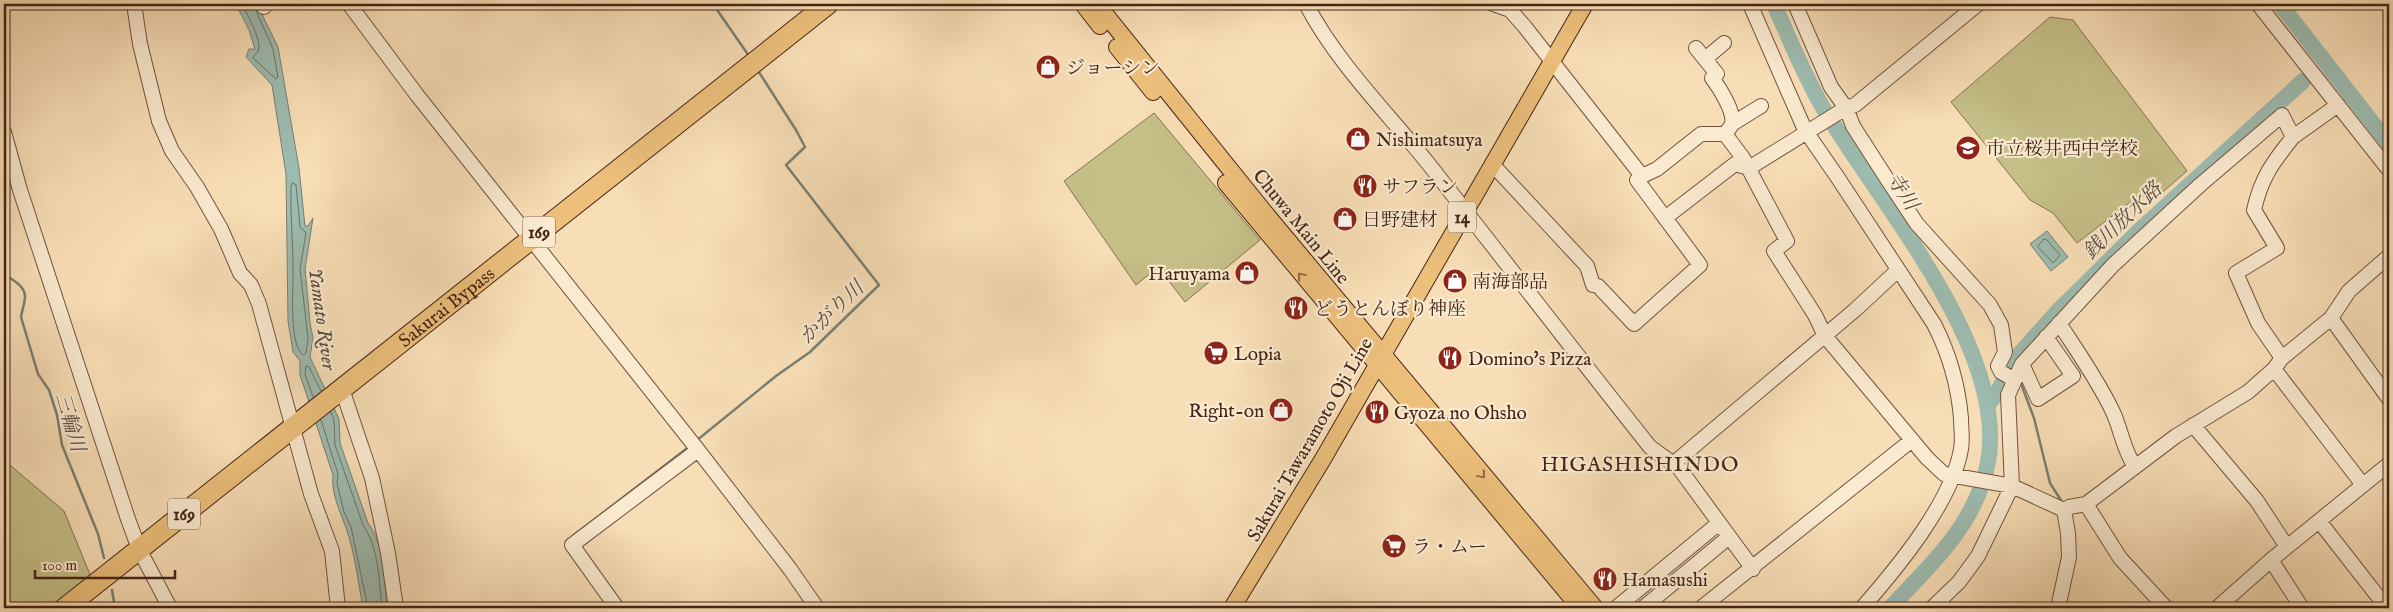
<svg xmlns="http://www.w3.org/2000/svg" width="2393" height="612" viewBox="0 0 2393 612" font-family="'IM FELL English','Noto Serif JP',serif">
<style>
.green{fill:#c5bf88;stroke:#847250}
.water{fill:#9dbcb1;stroke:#798073}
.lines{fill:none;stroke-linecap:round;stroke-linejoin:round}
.shore{stroke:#707064;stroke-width:1}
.stream{stroke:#798073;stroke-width:2.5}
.river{stroke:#9dbcb1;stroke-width:16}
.minor-casing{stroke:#71533f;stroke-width:16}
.major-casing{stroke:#442517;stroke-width:18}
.highway-casing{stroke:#442517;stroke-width:22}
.minor{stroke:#faead0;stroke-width:14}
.major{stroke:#ecbf7b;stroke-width:16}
.highway{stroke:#ecbf7b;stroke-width:20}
.oneway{stroke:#906a44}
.labels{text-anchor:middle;stroke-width:4.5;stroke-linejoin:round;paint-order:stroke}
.shield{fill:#faead0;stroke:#7b604e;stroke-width:1}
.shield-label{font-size:18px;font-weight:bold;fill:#442517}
.poi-label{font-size:19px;fill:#442517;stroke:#faead0;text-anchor:start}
.street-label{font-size:19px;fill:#442517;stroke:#faead0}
.water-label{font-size:20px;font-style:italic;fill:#5a4b3e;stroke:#faead0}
.quarter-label{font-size:21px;letter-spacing:1px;fill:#442517;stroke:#faead0}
</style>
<rect width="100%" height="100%" fill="#f8deb6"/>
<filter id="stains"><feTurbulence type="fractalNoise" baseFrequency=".004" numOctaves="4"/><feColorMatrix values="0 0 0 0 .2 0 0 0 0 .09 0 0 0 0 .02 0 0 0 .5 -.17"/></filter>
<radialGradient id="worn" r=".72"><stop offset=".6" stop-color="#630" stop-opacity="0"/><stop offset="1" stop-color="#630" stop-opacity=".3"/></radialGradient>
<path class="green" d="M2050,17L2073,20L2187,171L2150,203L2141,194L2077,243L2053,213L2030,200L1951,102Z
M1154,113L1260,240L1185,302L1158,267L1136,285L1064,181Z
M4,460L64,511L91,577L53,608H4Z"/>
<path class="water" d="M236,4H257L278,47L299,168L305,226H308L313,218L305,269L310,323L313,338L310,357L339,419L340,443L368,523C385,545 384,582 387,608H363C358,582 355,553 346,528C340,511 331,494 333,475L300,375V361L293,352L288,321L286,174L272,85L246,57L249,49H255L249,30Z
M2047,231L2068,257L2051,271L2030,244Z"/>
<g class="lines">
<path class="shore" d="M242,4C247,14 260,37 259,48C259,53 254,54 253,58L276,79L278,77L273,49L253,4
M293,183L296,185L300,227L306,233L300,269L308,338L306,353L303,355C288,344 294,285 293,266C293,239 290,213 291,186Z
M2044,239L2047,240L2060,255L2053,263L2038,247Z
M313,397L305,374L306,366L309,367L321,391
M331,412L334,420L335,445L363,525C379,548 379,581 382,608
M321,420L338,474L337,483L344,512L351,527L368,608"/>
<path class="stream" d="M713,4L749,56
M4,272C10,281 24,283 25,296C25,303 22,310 21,317L38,374L49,390L57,415L62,445L98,534L104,558
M2020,381L2034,418L2050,483L2062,502
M696,441L776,376L810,352L879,285L786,165L805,147L796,130L757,69
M574,535L690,446
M112,590L115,608
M4,602L7,608"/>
<path class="river" d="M1774,4C1789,38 1803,73 1822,106C1878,202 2016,356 1986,471C1971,530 1929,566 1890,608
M2280,4L2389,144
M1988,405L1998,391L2015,359L2057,312L2139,231L2303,81"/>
<defs>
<path id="minor" d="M134,4L140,44L159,121L172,151L197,187L221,229L240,273L251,285L259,304L311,494L332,551L338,608
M263,4L264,7
M349,4L417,95L698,450L790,569L817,608
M1306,4C1337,63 1385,110 1427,162C1502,257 1575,353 1650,447L1679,468L1753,569
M1750,4L1805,130L1838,178L1934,324C1950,355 1958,384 1961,418C1961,428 1963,439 1961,449C1952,502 1897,568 1862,608
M1795,4L1831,87L1846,108L1853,126L1887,179L1917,224L1990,305L2001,325L2005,352L1998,366L2001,372L2013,379
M2258,4L2389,170
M1696,48L1717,74L1712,78C1719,87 1735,112 1732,124C1731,127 1727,131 1725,134
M1705,59L1724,43
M1732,124L1761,106
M4,132L20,190L128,519L139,549L170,608
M1725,134L1743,158L1787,241L1774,251L1815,315L1825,336L1927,458L1944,474L2012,486L2064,510
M1492,164L1587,266L1593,285L1598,286L1634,324L1700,265L1637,180L1642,176L1525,27L1510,10L1493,4
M1642,176L1657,169L1701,134H1725
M1665,218L1735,164L1749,168L1846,108L1855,105L1978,4
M2331,318L2389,399
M2059,323C2077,351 2097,379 2112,410C2121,428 2123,450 2135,467
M2282,358L2258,323L2236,273L2277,248L2254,210C2261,178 2273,162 2293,137
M2022,364L2038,399L2073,376L2046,337
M2274,369L2363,485
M342,389L372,478L388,553L396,608
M2193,425L2257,501L2287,547
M1674,463L1855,310L1898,270
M2086,504L2120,558L2166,608
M2064,510L2069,507L2086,504L2176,436L2248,392L2274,369L2282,358L2331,318L2349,291L2389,256
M2319,521L2387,608
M2271,560L2302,608
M617,608L572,545L698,450
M1616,608L1719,523
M1643,608L1729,537
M1701,608L1912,440
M1932,608L1959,582L1978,556L2012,486L2008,395L2022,364L2113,265L2200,185L2282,115L2293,137L2338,105
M2058,608L2069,557L2068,533L2064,510
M2217,608L2271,560L2389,464"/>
<path id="major" d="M1083,4L1100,26
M1097,4L1270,219L1595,608
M1117,47L1153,92
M1226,183L1580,608
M1232,608L1323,459L1585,4"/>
<g id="highway">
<path id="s1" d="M65,608L828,4"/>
</g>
</defs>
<use href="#minor" class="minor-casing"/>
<use href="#major" class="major-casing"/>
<use href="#highway" class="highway-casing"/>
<use href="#minor" class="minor"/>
<use href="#major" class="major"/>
<use href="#highway" class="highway"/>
</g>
<defs><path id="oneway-chevron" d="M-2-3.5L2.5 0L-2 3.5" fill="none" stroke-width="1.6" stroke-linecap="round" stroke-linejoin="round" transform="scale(1.25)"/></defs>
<g class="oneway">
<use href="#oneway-chevron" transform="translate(1301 276) rotate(-130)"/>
<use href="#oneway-chevron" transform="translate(1482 475) rotate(50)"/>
</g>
<defs>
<symbol id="shop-disc" viewBox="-11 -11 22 22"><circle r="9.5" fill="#8f2418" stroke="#faead0"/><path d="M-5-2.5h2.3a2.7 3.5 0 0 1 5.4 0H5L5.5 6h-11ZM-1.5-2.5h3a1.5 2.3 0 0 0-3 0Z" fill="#fff"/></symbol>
<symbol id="school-disc" viewBox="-11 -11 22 22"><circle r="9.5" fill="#8f2418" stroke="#faead0"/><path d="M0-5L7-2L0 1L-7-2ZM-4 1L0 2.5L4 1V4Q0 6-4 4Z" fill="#fff"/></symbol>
<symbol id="restaurant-disc" viewBox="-11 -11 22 22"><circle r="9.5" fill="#8f2418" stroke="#faead0"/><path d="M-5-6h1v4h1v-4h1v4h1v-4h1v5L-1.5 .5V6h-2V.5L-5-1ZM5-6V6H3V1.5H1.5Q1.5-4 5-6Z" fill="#fff"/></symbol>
<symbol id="supermarket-disc" viewBox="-11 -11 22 22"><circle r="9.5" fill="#8f2418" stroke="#faead0"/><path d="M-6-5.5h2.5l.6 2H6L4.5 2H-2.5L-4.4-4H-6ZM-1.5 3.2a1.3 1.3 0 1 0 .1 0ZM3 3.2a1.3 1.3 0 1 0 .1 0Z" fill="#fff"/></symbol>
</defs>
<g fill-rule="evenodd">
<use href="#shop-disc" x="1034" y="53" width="28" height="28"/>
<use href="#shop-disc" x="1344" y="125" width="28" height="28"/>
<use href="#school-disc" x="1954" y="134" width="28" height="28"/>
<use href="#restaurant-disc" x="1351" y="172" width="28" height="28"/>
<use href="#shop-disc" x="1331" y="205" width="28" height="28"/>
<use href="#shop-disc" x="1233" y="259" width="28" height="28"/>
<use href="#shop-disc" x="1441" y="267" width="28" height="28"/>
<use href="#restaurant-disc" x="1282" y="294" width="28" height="28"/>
<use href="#supermarket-disc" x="1202" y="339" width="28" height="28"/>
<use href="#restaurant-disc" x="1436" y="344" width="28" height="28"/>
<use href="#shop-disc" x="1267" y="396" width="28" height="28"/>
<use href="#restaurant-disc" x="1363" y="398" width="28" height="28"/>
<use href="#supermarket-disc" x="1380" y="532" width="28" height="28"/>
<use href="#restaurant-disc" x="1591" y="565" width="28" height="28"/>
</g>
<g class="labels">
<g class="shield">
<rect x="1448" y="201.5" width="28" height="31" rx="4"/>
<rect x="523" y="216.5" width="32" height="31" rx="4"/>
<rect x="168" y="498.5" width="32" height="31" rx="4"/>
</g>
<g class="shield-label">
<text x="1462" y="223">14</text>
<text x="539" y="238">169</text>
<text x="184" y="520">169</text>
</g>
<g class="poi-label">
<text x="1066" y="74">ジョーシン</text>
<text x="1376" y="146">Nishimatsuya</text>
<text x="1986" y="155">市立桜井西中学校</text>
<text x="1382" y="193">サフラン</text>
<text x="1362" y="226">日野建材</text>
<text x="1230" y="280" text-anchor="end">Haruyama</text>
<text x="1472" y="288">南海部品</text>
<text x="1314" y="315">どうとんぼり神座</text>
<text x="1234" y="360">Lopia</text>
<text x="1468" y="365">Domino's Pizza</text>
<text x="1264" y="417" text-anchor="end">Right-on</text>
<text x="1394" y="419">Gyoza no Ohsho</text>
<text x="1412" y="553">ラ・ムー</text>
<text x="1622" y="586">Hamasushi</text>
</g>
<g class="street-label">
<text transform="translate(1302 226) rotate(51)" y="7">Chuwa Main Line</text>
<text dy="7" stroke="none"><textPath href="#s1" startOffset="486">Sakurai Bypass</textPath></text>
<text transform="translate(1309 439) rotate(-60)" y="7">Sakurai Tawaramoto Oji Line</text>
</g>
<g class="water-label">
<text transform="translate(1903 191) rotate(57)" y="7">寺川</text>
<text transform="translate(2122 220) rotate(-44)" y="7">銭川放水路</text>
<text transform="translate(831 312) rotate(-44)" y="7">かがり川</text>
<text transform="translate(323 319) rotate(82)" y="7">Yamato River</text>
<text transform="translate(71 422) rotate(74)" y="7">三輪川</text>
</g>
<g class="quarter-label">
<text x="1640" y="471">HIGASHISHINDO</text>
</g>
</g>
<rect width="2393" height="612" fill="none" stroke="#f8deb6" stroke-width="20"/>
<rect x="5" y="5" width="2383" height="602" fill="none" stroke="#442517" stroke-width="2.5"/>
<rect x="10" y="10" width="2373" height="592" fill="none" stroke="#442517"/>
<path d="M35 570v8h140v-8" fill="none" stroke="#442517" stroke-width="2.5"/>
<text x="42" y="570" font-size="15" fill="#442517" stroke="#faead0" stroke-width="4" paint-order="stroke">100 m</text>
<rect width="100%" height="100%" filter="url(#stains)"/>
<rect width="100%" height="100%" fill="url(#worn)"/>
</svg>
